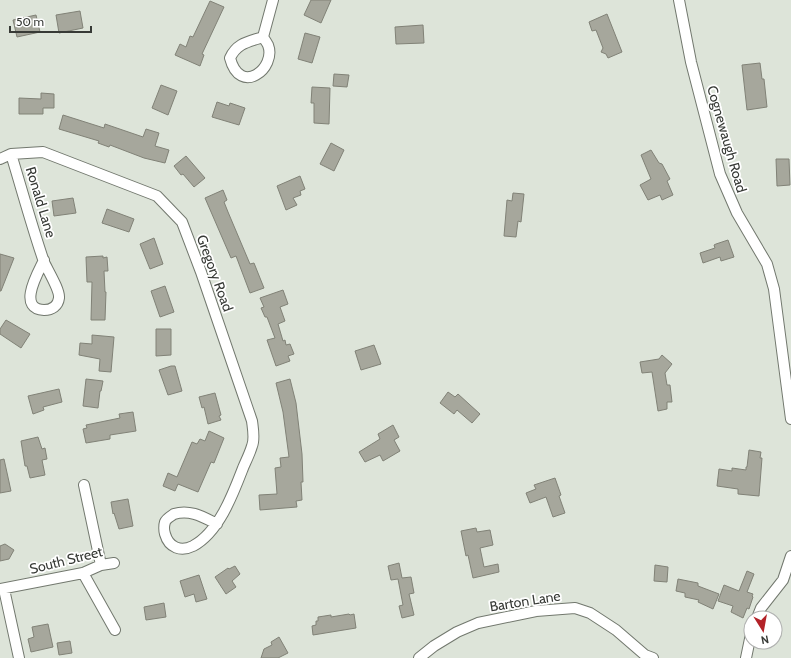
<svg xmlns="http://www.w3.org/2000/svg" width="791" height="658" viewBox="0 0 791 658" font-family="Cabin,sans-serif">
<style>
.building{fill:#a6a79c;stroke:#818277}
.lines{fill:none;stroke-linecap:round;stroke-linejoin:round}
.street-casing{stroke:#72786e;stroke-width:12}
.street{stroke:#fff;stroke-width:10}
.labels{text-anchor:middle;stroke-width:3.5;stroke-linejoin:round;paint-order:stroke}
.street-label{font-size:14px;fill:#373a36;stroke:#fff}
</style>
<rect width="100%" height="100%" fill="#dde4d9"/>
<path class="building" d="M311,0H331L321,23L304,15Z
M210,1L224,7L202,54L204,55L200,66L175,55L180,44L186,47L190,36L193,37Z
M80,11L83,28L59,33L56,15Z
M607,14L622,52L608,58L606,54L601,52L603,48L596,30L592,31L589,22Z
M36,15L40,32L17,37L13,20Z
M423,25L424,43L396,44L395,27Z
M305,33L320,37L312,63L298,59Z
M760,63L762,79H764L767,107L747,110L742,65Z
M334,74L349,75L347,87L333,86Z
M161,85L177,91L168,115L152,108Z
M312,87L330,88L329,124L314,123V103H311Z
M41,93L54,94V108H43V114H19V98L41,99Z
M217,102L229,106L230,103L245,108L239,125L212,117Z
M63,115L104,128L105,124L143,137L146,129L159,133L155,146L169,150L165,163L144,158L110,145L109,147L98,143L99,141L59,129Z
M331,143L344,150L334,171L320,164Z
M651,150L659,163L662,164L670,179L667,181L673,195L662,200L660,195L648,200L640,185L651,179L641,155Z
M186,156L205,178L194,187L183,174L181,175L174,166Z
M776,159H789L790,185L777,186Z
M300,176L305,189L300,191L301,195L293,198L297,205L286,210L277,186Z
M223,190L227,200L224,202L228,212L250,264L254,263L264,288L250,293L236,256L231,258L205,198Z
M513,193L524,194L521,222L518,221L516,237L504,236L507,200L512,201Z
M73,198L76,213L54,216L52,201Z
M107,209L134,219L129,232L102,223Z
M154,238L163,264L150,269L140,244Z
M728,240L734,257L721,261L720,257L703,263L700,253L715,248L714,245L716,244Z
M0,254L14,258L1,291H0Z
M103,256V258L107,257L108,271H104L105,292H106L105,320H91L92,282H87L86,257Z
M165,286L174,312L160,317L151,291Z
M283,290L288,304L280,307L285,321L278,324L283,341L285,340L286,345L290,344L294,354L288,356L290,361L276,366L267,340L275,338L267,317H265L261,308L264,307L260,298Z
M6,320L30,334L21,348L0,334V329Z
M156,329H171V355L156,356Z
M92,335L114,337L111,372L99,371L100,359L79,355L80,343L92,344Z
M374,345L381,364L361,370L355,351Z
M662,355L672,364L665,373L667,385H670L672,402H667V409L658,411L652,372L642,373L640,362L659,359Z
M171,366H175L182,391L168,395L159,370Z
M86,379L103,381L101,391H100L98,408L83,406Z
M290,379L296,403L302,454L303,482H301L302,500L296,501L297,507L260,510L259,495L277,494L275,468L281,467L280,458L289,457L283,412L276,383Z
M59,389L62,402L43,407L44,410L33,414L28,396Z
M448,392L455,397L458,394L480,414L472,423L457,410L454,414L440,403Z
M215,393L221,415L219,416L221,420L208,424L204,407L202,408L199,397Z
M133,412L136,431L110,435V439L86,443L83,429L87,428L86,425L120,418L119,414Z
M393,425L399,437L394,440L400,451L383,461L380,455L365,462L359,452L380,439L378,434Z
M209,431L224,438L214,463L211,462L198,492L178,484L175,491L163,486L168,473L177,477L192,442L197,444L200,439L205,441Z
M38,437L42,449L45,448L47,459L42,460L45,475L30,478L27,466H25L21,441Z
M749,450L761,452L760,458H762L759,496L738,494V489L717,486L719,469L732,471V468L746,470V467H747Z
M4,459L11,491L0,493V460Z
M555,478L561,495L559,496L565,513L553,517L546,497L530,503L526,493L536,489L534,485Z
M128,499L133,526L119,529L114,513L113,514L111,502Z
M476,528L477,532L490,530L493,545L480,548L484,567L498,564L499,572L473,578L468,555L466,556L461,531Z
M5,544L14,550L9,559L0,561V546Z
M399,563L402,578L411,577L414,593L409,594L414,615L402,618L399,606L403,605L398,579L391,580L388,566Z
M655,565L668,567L667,582L654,581Z
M235,566L240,574L232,581L236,587L226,594L215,577L228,568L229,569Z
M747,571L754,574L747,592L753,594L752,596L753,597L749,609L747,608L743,618L731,612L733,606L718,601L724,585L739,591Z
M199,575L207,599L196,602L194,594L185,597L180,581Z
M678,579L698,583V586L719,594L713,609L698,602L699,600L685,597V593L676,591Z
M164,603L166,617L146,620L144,607Z
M349,614L350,615L354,614L356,628L313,635L312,626L316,625V621H318V617L331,615V617Z
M48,624L53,647L31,652L28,639L34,637L32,627Z
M279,637L288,653L278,658H261L264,649L272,645L271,642Z
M70,641L72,653L59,655L57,643Z"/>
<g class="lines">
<defs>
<path id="street" d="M679,0L691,62L720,174L737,213L767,264L774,289L791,419
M263,37C265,40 267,43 268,45C277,68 240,97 230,58C237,43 248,42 263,37Z
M263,37L273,0
M11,154C22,190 32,227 44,262C48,271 60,290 59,298C58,306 52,310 44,310C16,309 39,271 44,260
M0,159L11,154L43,152L157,196L182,222L201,272L252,421C253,429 255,439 252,446C250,453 246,461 243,468C233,494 219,532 193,546C181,552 169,548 165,534C164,531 164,525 165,522C166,519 171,516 174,514C190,509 203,517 217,524
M84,485L101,565
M83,573L115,630
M0,589L83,573L101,565L114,563
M4,589L19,658
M757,618L761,608L783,580L791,556
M419,658L434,646L457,632L478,623L536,611L575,608L590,613L616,630L645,655L653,658
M746,658L751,634"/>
</defs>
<use href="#street" class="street-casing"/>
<use href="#street" class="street"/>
</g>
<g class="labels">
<g class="street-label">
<text transform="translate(727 139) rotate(74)" y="5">Cognewaugh Road</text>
<text transform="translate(41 202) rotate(73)" y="5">Ronald Lane</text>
<text transform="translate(215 273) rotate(70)" y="5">Gregory Road</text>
<text transform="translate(66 560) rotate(-14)" y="5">South Street</text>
<text transform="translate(525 601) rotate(-9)" y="5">Barton Lane</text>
</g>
</g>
<g transform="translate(763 630) rotate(169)"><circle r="19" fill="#ffffff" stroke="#afb0af"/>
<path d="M0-3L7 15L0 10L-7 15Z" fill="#b32228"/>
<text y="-6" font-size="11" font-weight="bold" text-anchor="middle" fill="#373a36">N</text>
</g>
<path d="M10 26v6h81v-6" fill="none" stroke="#373a36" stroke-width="2"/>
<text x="16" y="26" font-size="12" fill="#373a36" stroke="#ffffff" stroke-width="3" paint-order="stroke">50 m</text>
</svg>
